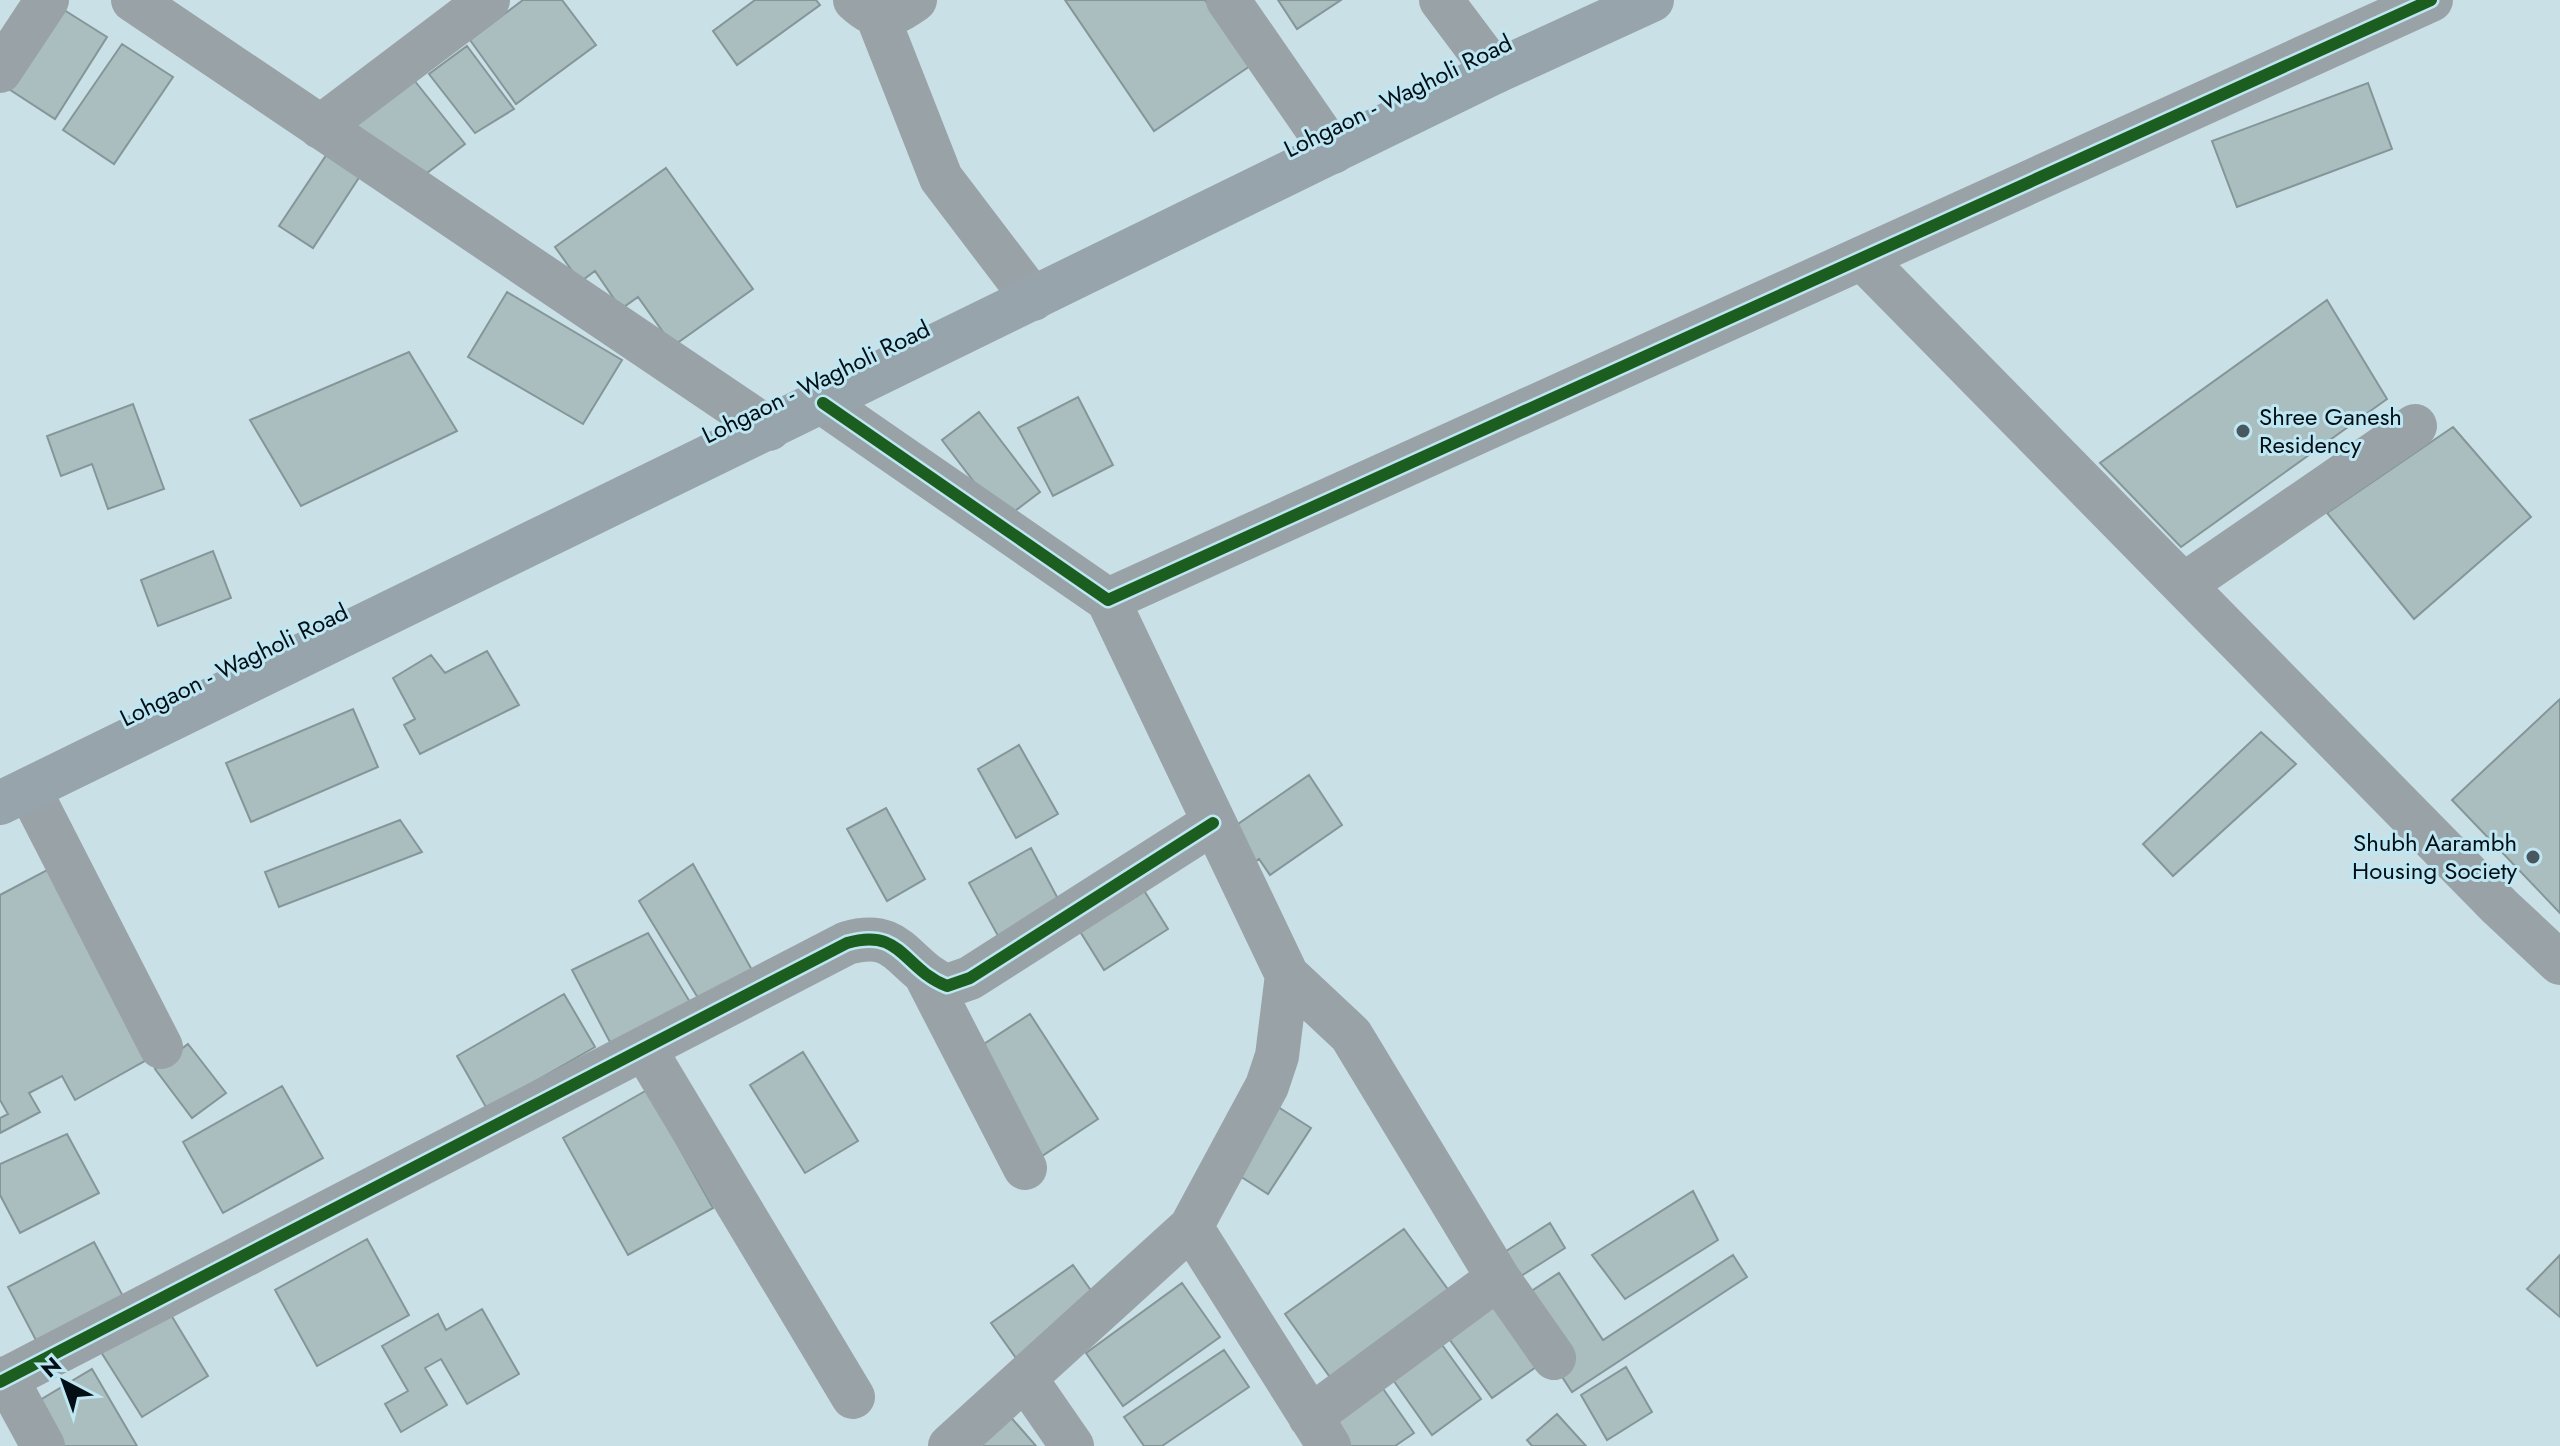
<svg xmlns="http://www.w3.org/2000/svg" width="2560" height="1446" viewBox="0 0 2560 1446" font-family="Jost,sans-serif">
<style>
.building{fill:#aabdbf;stroke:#849698;stroke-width:2}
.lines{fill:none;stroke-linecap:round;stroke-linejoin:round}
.minor{stroke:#99a2a7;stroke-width:44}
.major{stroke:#97a4ab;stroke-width:44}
.cycleway-casing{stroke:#bee6f3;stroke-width:17}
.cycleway{stroke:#1b5e20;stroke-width:12}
.poi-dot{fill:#49585e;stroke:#bee6f3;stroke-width:3}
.labels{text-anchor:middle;stroke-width:6;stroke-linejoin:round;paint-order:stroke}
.street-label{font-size:24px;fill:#030f14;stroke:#bee6f3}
.poi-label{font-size:24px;fill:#030f14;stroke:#bee6f3;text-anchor:start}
</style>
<rect width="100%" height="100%" fill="#cae0e7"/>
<path class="building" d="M523,0H562L596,45L516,104L470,40Z
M755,0H816L820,5L737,65L713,31Z
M1065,0H1205L1250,66L1154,131Z
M1278,0H1341L1297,29Z
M53,3L107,37L55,119L1,84Z
M122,44L173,77L114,164L63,130Z
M467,46L514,109L475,133L429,74Z
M414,80L465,144L427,173L352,125Z
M2368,83L2392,149L2237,207L2212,141Z
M327,154L360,176L313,248L279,226Z
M666,168L753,289L673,346L638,297L621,309L595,271L580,282L555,247Z
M507,292L622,360L583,424L468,357Z
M2327,300L2387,399L2181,547L2100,463Z
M409,352L457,431L301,506L250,420Z
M1078,397L1113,465L1053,496L1018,428Z
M133,404L164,489L108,509L92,464L61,476L47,436Z
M979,412L1040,492L1003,520L942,440Z
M2453,427L2531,517L2414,619L2327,513Z
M213,551L231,598L158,626L141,580Z
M487,651L519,705L420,754L404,725L415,719L393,678L431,655L445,673Z
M2560,699V913L2452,800Z
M353,709L378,767L251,822L226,763Z
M2261,732L2296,764L2173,876L2143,844Z
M1019,745L1058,814L1016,838L978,769Z
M1309,775L1342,825L1270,875L1259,859L1245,869L1222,835Z
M886,808L925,879L887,901L847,829Z
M400,820L422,852L279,907L265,872Z
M1031,848L1064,910L1003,945L969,883Z
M693,864L752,970L698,998L639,901Z
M49,869L150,1058L75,1100L62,1076L29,1093L40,1112L0,1133V1118L8,1114L0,1100V895Z
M1140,884L1168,929L1104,970L1076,925Z
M648,933L690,1002L611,1044L572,970Z
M564,994L595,1047L487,1109L457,1056Z
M1030,1014L1098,1119L1039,1158L970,1053Z
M188,1044L226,1093L192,1118L155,1069Z
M803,1052L858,1141L805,1173L750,1085Z
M282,1086L323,1158L223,1213L183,1142Z
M647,1090L713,1208L628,1255L563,1138Z
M1275,1105L1311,1128L1268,1194L1232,1171Z
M67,1134L99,1193L20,1233L0,1195V1164Z
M1693,1191L1718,1240L1625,1299L1592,1255Z
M1550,1223L1565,1248L1518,1278L1503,1253Z
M1404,1229L1452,1295L1332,1380L1285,1314Z
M367,1239L409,1315L317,1366L275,1290Z
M94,1242L125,1300L39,1346L8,1287Z
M1733,1255L1747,1277L1572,1392L1555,1366L1527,1294L1559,1273L1603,1340Z
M2560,1255V1317L2527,1289Z
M1073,1265L1097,1299L1016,1358L991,1323Z
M1182,1283L1220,1337L1123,1406L1086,1353Z
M1498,1299L1543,1362L1492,1398L1447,1336Z
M482,1309L519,1374L467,1404L441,1359L425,1368L447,1405L401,1432L385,1404L408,1391L382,1346L438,1314L446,1330Z
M168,1310L208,1376L142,1417L101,1352Z
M1440,1342L1481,1399L1432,1435L1391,1377Z
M1224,1350L1249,1387L1162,1446H1144L1124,1417Z
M1626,1367L1652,1412L1607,1440L1581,1395Z
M92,1369L137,1446H56L25,1409Z
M1379,1383L1414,1433L1395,1446H1339L1322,1422Z
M1008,1414L1036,1446H973Z
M1557,1414L1586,1446H1532L1527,1440Z"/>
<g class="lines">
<path class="minor" d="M133,0L769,429
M855,0C880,23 890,17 915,0
M1228,0L1333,152
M1441,0L1495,72
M877,15L941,178L1033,299
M0,71L47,0
M320,127L488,0
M1862,258L2500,907L2560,963
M823,403L1108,600L2431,0
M2185,584L2415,426
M29,789L161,1047
M1287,975L1351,1035L1498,1278L1554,1358
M927,978L1025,1168
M644,1048L853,1397
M1191,1227L1329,1446
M6,1378L43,1446
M1025,1378L1072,1446
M0,1382L847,943C902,927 902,968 947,986L970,978L1213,823
M1310,1417L1498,1278
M950,1446L1191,1227L1267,1086L1277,1056L1287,975L1108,600"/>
<path class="major" d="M0,803L1495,72L1652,0"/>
<defs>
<path id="cycleway" d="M823,403L1108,600L2431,0
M0,1382L847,943C902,927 902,968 947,986L970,978L1213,823"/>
</defs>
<use href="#cycleway" class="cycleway-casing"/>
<use href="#cycleway" class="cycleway"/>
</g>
<g class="poi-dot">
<circle cx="2243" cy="431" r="8"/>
<circle cx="2533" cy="857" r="8"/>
</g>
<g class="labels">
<g class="street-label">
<text transform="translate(1398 96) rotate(-26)" y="8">Lohgaon - Wagholi Road</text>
<text transform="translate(816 382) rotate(-26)" y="8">Lohgaon - Wagholi Road</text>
<text transform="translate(234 665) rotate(-26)" y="8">Lohgaon - Wagholi Road</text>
</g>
<g class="poi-label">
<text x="2259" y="425">Shree Ganesh<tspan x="2259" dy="28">Residency</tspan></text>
<text x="2517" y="851" text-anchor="end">Shubh Aarambh<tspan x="2517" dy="28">Housing Society</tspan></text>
</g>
</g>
<g transform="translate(64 1382) rotate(319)" stroke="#bee6f3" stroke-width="6" paint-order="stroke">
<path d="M0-6L14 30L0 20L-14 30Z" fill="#030f14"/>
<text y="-12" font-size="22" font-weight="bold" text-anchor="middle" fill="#030f14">N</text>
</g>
</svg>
